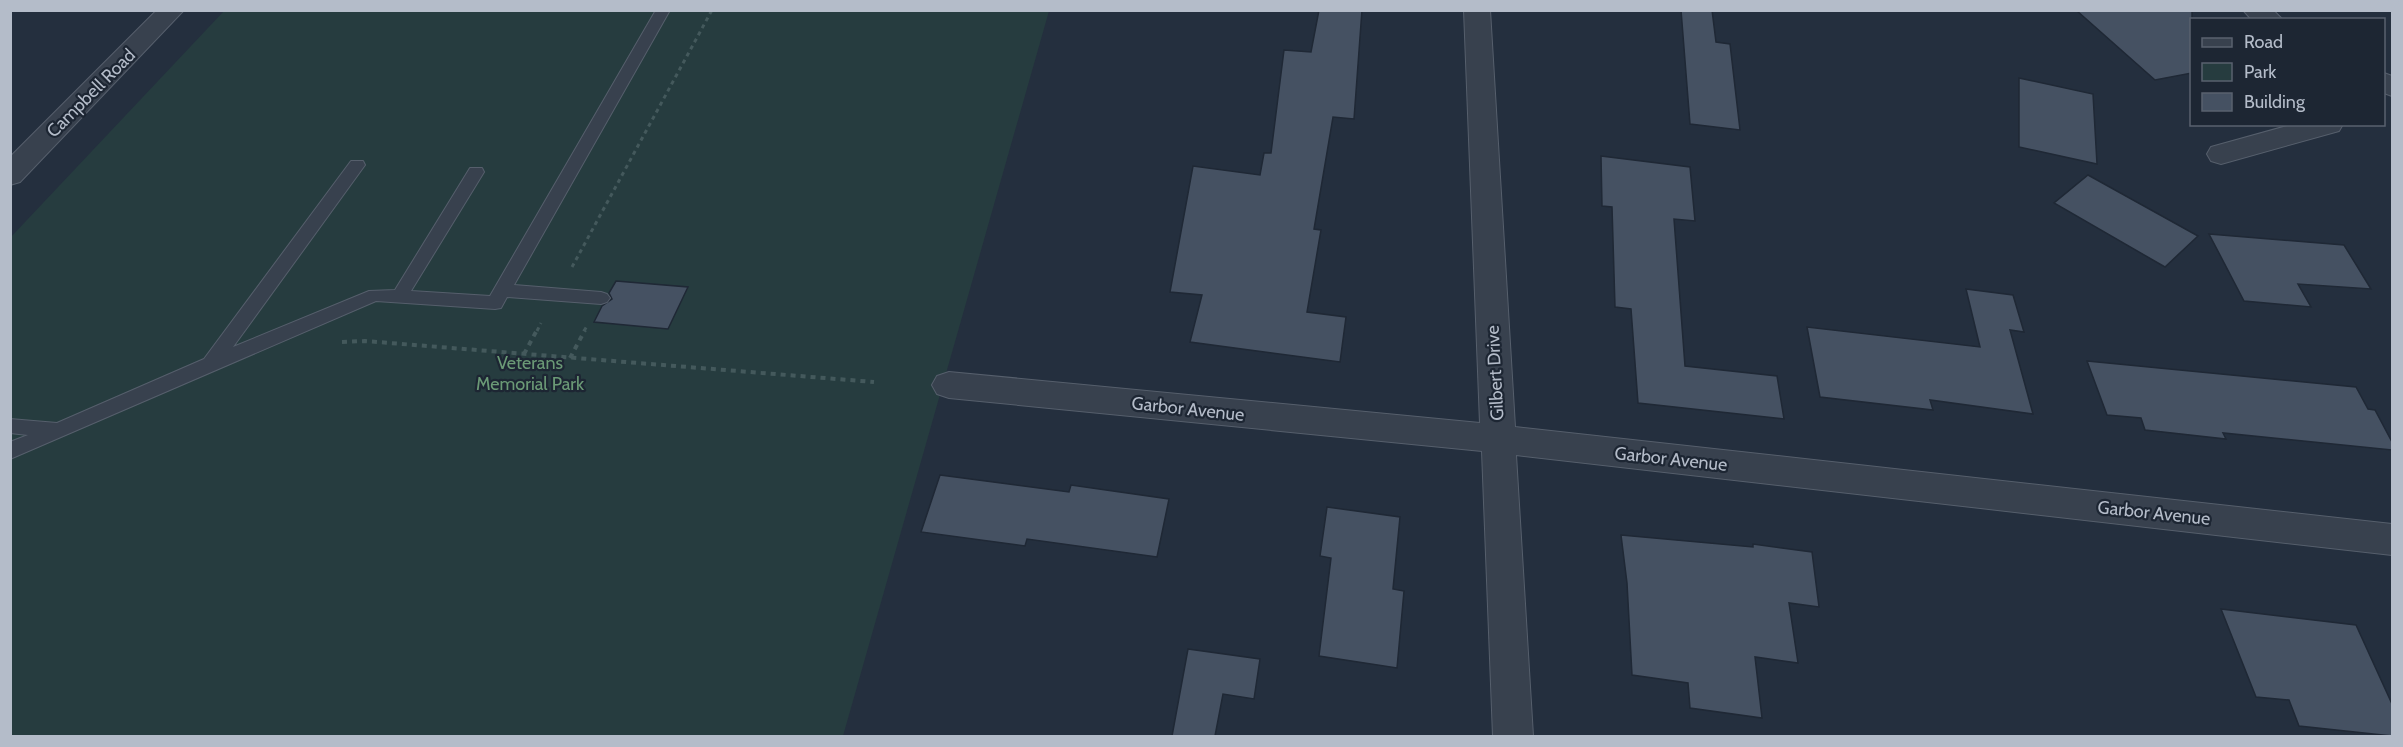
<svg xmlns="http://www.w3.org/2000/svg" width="2403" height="747" viewBox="0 0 2403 747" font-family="Cabin,sans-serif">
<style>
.green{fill:#263c3f}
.building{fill:#455162;stroke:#1f2835;stroke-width:1.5}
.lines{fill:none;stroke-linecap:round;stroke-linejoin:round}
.service-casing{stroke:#565f6c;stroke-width:2}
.minor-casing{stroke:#565f6c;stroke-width:2}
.path-far1{stroke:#44595c;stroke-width:3;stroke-dasharray:4 4;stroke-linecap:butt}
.path{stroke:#44595c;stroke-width:4;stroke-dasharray:5 5;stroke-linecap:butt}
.service{fill:#38414e;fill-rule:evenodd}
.minor{fill:#38414e;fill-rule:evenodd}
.labels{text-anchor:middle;stroke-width:4.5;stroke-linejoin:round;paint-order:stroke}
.street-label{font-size:18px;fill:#b4bcc9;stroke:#1d2633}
.park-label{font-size:18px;fill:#6b9a76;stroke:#1d2633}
</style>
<rect width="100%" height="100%" fill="#242f3e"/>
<path class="green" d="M224,11H1049L843,736H11L10,238Z"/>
<path class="building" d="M1319,10H1362L1354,119L1333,117L1314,229L1321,230L1307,312L1346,317L1340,362L1190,342L1202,295L1170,292L1193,166L1260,175L1264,153H1271L1284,50L1311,52Z
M1681,10H1712L1716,42L1730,44L1740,130L1690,124Z
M2076,10H2192V73L2155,80Z
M2019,78L2093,94L2097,164L2019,147Z
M1601,156L1690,167L1695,221L1674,219L1685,366L1777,376L1784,419L1638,403L1631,309L1615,307L1612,207L1602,206Z
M2088,175L2198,236L2165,267L2054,203Z
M2209,234L2344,245L2371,289L2298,284L2311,307L2244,301Z
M616,281L688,287L668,329L594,322L602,306L612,299L609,293Z
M1966,289L2013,295L2024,332L2010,330L2033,414L1930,400L1933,410L1820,397L1807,327L1980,347Z
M2087,361L2356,387L2368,409L2375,410L2392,442V450L2223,433L2226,439L2145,430L2141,418L2107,415Z
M940,475L1069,492L1071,485L1169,499L1157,557L1027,539L1025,546L921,532Z
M1327,507L1400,517L1393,589L1404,591L1397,668L1319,656L1331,558L1320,556Z
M1621,535L1753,547V544L1812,552L1819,607L1789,603L1798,663L1755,657L1762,718L1690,708L1688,683L1632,675L1627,583Z
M2221,609L2356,625L2392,704V736L2299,726L2289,700L2256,697Z
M1188,649L1260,659L1254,699L1223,694L1215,736H1172Z"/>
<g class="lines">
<defs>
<path id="service" d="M656,10H670L514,285L601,292L607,294L610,298L607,302L601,304L507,297L501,308L495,309L376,301L10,459V442L28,435L10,433V419L57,423L204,359L351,161H363L365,165L233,347L369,291L395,290L470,168H482L484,172L411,291L490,296Z"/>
<path id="minor" d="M157,10H184L20,182L10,185V157Z
M1464,10H1490L1515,427L2392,524V555L1516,455L1533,736H1493L1482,451L949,398L937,394L932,385L937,376L949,372L1480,423Z
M2243,10H2273L2283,20H2252Z
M2384,73L2392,76V96L2384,93Z
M2294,124H2343L2339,131L2221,164L2211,161L2207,154L2211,147Z"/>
</defs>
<use href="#service" class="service-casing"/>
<use href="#minor" class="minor-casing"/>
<path class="path-far1" d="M572,267L712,10
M537,331L541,323
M584,331L587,326"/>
<path class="path" d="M342,342L365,341L874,382
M524,354L537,330
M570,358L585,330"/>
<use href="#service" class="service"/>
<use href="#minor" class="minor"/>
</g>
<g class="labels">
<g class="street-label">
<text transform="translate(91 93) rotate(-45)" y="6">Campbell Road</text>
<text transform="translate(1495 373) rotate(-93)" y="6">Gilbert Drive</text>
<text transform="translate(1188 409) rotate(6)" y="6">Garbor Avenue</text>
<text transform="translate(1671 459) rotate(6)" y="6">Garbor Avenue</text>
<text transform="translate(2154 513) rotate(6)" y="6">Garbor Avenue</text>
</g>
<g class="park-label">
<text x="530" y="369">Veterans<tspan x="530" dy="21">Memorial Park</tspan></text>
</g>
</g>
<rect width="2403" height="747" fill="none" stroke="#b4bcc9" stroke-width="24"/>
<rect x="2190" y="18" width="195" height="108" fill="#1d2633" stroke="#59626f" stroke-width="1.5"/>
<rect x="2202" y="38" width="30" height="9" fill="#38414e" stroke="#59626f" stroke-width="1.5"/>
<text x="2244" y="48" font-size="18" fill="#b4bcc9">Road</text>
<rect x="2202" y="63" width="30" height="18" fill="#263c3f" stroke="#59626f" stroke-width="1.5"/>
<text x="2244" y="78" font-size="18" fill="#b4bcc9">Park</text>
<rect x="2202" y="93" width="30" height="18" fill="#455162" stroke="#59626f" stroke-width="1.5"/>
<text x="2244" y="108" font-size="18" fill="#b4bcc9">Building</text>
</svg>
